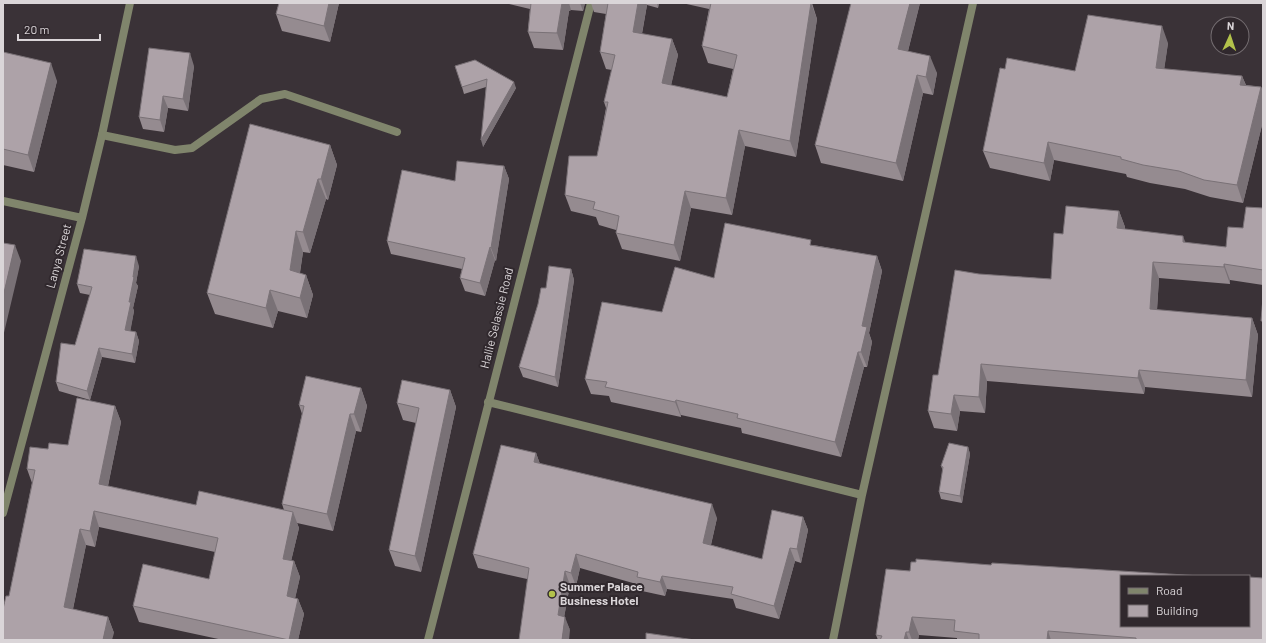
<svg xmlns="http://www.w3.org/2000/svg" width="1266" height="643" viewBox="0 0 1266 643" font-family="Barlow,sans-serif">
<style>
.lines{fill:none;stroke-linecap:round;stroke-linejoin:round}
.service{stroke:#80856c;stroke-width:8}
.minor{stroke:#80856c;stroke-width:8}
.wall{fill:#958b90}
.shaded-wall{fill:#797176}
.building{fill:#ada2a8;stroke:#797176}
.poi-dot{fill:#b3c24b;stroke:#30282d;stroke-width:1.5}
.labels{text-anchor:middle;stroke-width:4;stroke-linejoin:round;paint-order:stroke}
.street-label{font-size:12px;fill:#dad5d8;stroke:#30282d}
.poi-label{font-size:12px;font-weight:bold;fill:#dad5d8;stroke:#30282d;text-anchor:start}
</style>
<rect width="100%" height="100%" fill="#3a3237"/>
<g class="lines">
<path class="service" d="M102,135L175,150L192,148L261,99L285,94L397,132"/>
<path class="minor" d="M3,201L82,218
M488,402L862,495
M3,513L82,218L102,135L130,3
M428,640L591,3
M833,640L862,495L973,3"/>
</g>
<path class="wall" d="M279,3H339L330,42L282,31L276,14Z
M505,3H585L583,11L571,10L569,11L563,50L534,48L528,32L530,9Z
M591,3H659L658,8L647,5L642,34L672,39L678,55L671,85L727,97L733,69L708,63L702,46L709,9L682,3H812L817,19L796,157L745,146L732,215L691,208L680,261L622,249L616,233V230L599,225L596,217L571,211L565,195L597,156L606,108L604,102L612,70L606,69L600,52L606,14L594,12Z
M920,3L908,51L937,73L933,95L923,93L903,181L821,163L815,145Z
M1168,43L1164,69L1242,76L1246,85L1261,87L1263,92V121L1243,203L1210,197L1185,189L1150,183L1127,177L1126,174L1054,160L1050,181L990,168L983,151L1005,69L1075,71Z
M3,52L57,81L34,172L3,165Z
M475,60L516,88L483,147L486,87L464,94L462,87Z
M194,66L188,111L168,108L164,132L143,129L139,117Z
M330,145L337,165L328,200L326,199L310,253L303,252L300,273L306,275L313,295L307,318L278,311L273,328L215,314L207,293Z
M504,166L509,179L496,261L495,260L485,296L465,291L460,278L462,269L391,254L387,241L455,181Z
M1263,208V285L1230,280V284L1159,278L1157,310L1252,318L1258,335L1252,397L1145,387L1144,394L987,381L985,413L960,411L957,431L934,428L928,411L938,375L979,274L1051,279L1063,234L1119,211L1125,227V229L1186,243L1226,247Z
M813,245L877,256L882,271L869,333L872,342L867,367H864L841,457L742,433L741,428L681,415V417L611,402L609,396L591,394L585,379L662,312L714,278Z
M139,266L136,283L138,286L133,308L134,311L130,331L136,332L139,341L135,363L102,357L90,400L59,391L56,382L75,345L90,295L80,293L77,284Z
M571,269L574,280L558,387L523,377L519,367L546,288Z
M361,388L367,406L361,432L356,431L333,531L297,523L299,528L291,561H294L300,577L295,598L298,599L304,614L298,640H223L139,622L133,606L209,579L215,552L99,527L95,547L86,545L73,609L108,617L114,633L9,596L32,483L27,469L48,449L68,445L115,406L121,422L108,486L196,505L284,510L282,504L302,414L299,405Z
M450,390L456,407L421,572L395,566L389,550L416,423L403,420L397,403Z
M968,447L970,454L962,503L941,499L939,492L943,471L941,466Z
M536,453L540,464L717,518L711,545L762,559L803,517L808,530L801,563L795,561L779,619L736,608L733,599L667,589L665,596L642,591L640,585L580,568L576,586L570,585L564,617L570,630L527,579L478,568L473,554Z
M910,571L1121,576L1263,640H957V638L919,635L918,640H878L876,635Z"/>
<path class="shaded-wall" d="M329,3H339L330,42L324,26Z
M562,3H569L571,10L569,11L563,50L557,33Z
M580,3H585L583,11Z
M638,3H646L647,5L639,49L633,32Z
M657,3H659L658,8Z
M811,3L817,19L796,157L790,141Z
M910,3H920L904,67L898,49Z
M1162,26L1168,43L1162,85L1156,68Z
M672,39L678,55L668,99L662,83Z
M190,53L194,66L188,111L183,99Z
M930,56L937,73L933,95L926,77Z
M51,63L57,81L34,172L28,155Z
M917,75L923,93L903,181L896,163Z
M1242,76L1249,93L1240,85Z
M514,82L516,88L483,147L481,140Z
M1261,87L1263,92V121L1243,203L1237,185Z
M163,96L168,108L164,132L160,120Z
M739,130L745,146L732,215L726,198Z
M1048,142L1054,160L1050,181L1044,163Z
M330,145L337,165L328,200L321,179Z
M504,166L509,179L496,261L491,248Z
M318,179L326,199L310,253L303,232Z
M685,191L691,208L680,261L674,245Z
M1119,211L1125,227L1123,244L1117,228Z
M296,231L303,252L297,291L290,270Z
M1183,236L1189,252L1183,242Z
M15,245L21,261L3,337V297Z
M490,247L495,260L485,296L480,283Z
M136,256L139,266L136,283L138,286L133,308L134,311L129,339L125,330Z
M877,256L882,271L869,333L872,342L867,367L861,352L862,326Z
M1153,262L1159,278L1156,325L1150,309Z
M1224,264L1230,280V284L1224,267Z
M571,269L574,280L558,387L555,377Z
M306,275L313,295L307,318L300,298Z
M270,290L278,311L273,328L266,308Z
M1252,318L1258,335L1252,397L1246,380Z
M136,332L139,341L135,363L132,354Z
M99,348L102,357L90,400L87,391Z
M858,352L864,367L841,457L835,442Z
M981,364L987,381L985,413L979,397Z
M1139,370L1145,387L1144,394L1138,378Z
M361,388L367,406L361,432L354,414Z
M450,390L456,407L421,572L415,556Z
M954,395L960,411L957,431L951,414Z
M676,400L681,415V417L675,402Z
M115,406L121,422L105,500L99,484Z
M350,414L356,431L333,531L327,514Z
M968,447L970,454L962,503L960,496Z
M536,453L541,467L534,462Z
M712,504L717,518L708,557L703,543Z
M94,511L99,527L95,547L90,531Z
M293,512L299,528L288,574L283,559Z
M803,517L808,530L801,563L797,549Z
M80,529L86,545L70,623L64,607Z
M790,548L795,561L779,619L774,606Z
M576,554L580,568L576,586L571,573Z
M294,561L300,577L292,612L287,596Z
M565,571L570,585L562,629L558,615Z
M662,576L667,589L665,596L660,582Z
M298,599L304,614L298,640H289Z
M108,617L114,633L112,640H103Z
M565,617L570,630L569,640H562Z
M912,617L919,635L918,640H912L909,632Z
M1048,631L1051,640H1047Z
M906,632L909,640H904Z"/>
<path class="building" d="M279,3H329L324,26L276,14Z
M531,3H562L557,33L528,32Z
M608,3H638L633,32L672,39L662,83L727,97L737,55L702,46L711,3H811L790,141L739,130L726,198L685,191L674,245L616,233L619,216L593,209L595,202L565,195L569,156H597L608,102H604L615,55L600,52Z
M851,3H910L898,49L930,56L926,77L917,75L896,163L815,145Z
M1088,15L1162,26L1156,68L1242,76L1240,85L1261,87L1237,185L1204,180L1179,171L1143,165L1121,159V157L1048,142L1044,163L983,151L1000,68L1005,69L1007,58L1075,71Z
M149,48L190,53L183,99L163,96L160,120L139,117Z
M3,52L51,63L28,155L3,149Z
M475,60L514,82L481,140L487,79L462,87L455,66Z
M250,124L330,145L321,179H318L303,232L296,231L290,270L306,275L300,298L270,290L266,308L207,293Z
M457,161L504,166L491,248L490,247L480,283L460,278L465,258L387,241L402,170L455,181Z
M1066,206L1119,211L1117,228L1183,236V242L1226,247L1228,227L1243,228L1246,207L1263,208V270L1224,264V267L1153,262L1150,309L1252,318L1246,380L1139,370L1138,378L981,364L979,397L954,395L951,414L928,411L933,375H938L955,270L979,274L1051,279L1054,233L1063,234Z
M725,223L811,240L810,245L877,256L862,326L867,327L861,352H858L835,442L737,418L738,414L676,400L675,402L605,387L607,382L585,379L602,302L662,312L675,267L714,278Z
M3,243L15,245L3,297Z
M84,249L136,256L133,277H134L129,302H131L125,330L136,332L132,354L99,348L87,391L56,382L61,343L75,345L92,287L77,284Z
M549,266L571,269L555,377L519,367L538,304L541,288H546Z
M1263,298V321H1261Z
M306,376L361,388L354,414H350L327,514L282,504L304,406L299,405Z
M402,380L450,390L415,556L389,550L419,408L397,403Z
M77,398L115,406L99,484L196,505L199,491L293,512L283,559L294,561L287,596L298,599L289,640L133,606L143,564L209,579L218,538L94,511L90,531L80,529L64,607L108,617L103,640H3V609L6,596H9L35,470L27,469L30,447L48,449L49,443L68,445Z
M949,443L968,447L960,496L939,492L943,467L941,466Z
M501,445L536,453L534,462L712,504L703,543L762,559L772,510L803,517L797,549L790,548L774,606L731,594L733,587L662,576L660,582L637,577L638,572L576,554L571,573L565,571L558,615L565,617L562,640H519L529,568L473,554Z
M916,559L991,565L992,563L1201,576H1121V626H1249V577L1263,578V640H1136V638L1048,631L1047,640H979V634L954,631L955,620L912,617L909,632H906L904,640H880L882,636L876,635L886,569L910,571L911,562H916Z
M646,633L695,640H646Z"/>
<circle class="poi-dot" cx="552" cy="594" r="4"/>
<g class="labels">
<g class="street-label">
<text transform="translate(59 256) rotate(-75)" y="4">Lanya Street</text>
<text transform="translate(497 318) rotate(-76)" y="4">Hallie Selassie Road</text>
</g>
<g class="poi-label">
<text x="560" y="591">Summer Palace<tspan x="560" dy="14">Business Hotel</tspan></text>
</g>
</g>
<rect width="1266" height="643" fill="none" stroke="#dad5d8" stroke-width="8"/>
<rect x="1120" y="575" width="130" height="52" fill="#30282d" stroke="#746d71"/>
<rect x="1128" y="588" width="20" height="6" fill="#80856c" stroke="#746d71"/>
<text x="1156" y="595" font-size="12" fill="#dad5d8">Road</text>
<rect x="1128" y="605" width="20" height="12" fill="#ada2a8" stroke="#746d71"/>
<text x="1156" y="615" font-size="12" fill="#dad5d8">Building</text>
<g transform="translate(1230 36) rotate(3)"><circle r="19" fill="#30282d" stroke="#746d71"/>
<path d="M0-3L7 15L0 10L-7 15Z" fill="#b3c24b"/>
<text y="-6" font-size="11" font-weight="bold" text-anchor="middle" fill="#dad5d8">N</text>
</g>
<path d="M18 34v6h82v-6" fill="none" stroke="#dad5d8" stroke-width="2"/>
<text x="24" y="34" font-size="12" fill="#dad5d8" stroke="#30282d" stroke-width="3" paint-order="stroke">20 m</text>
</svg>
